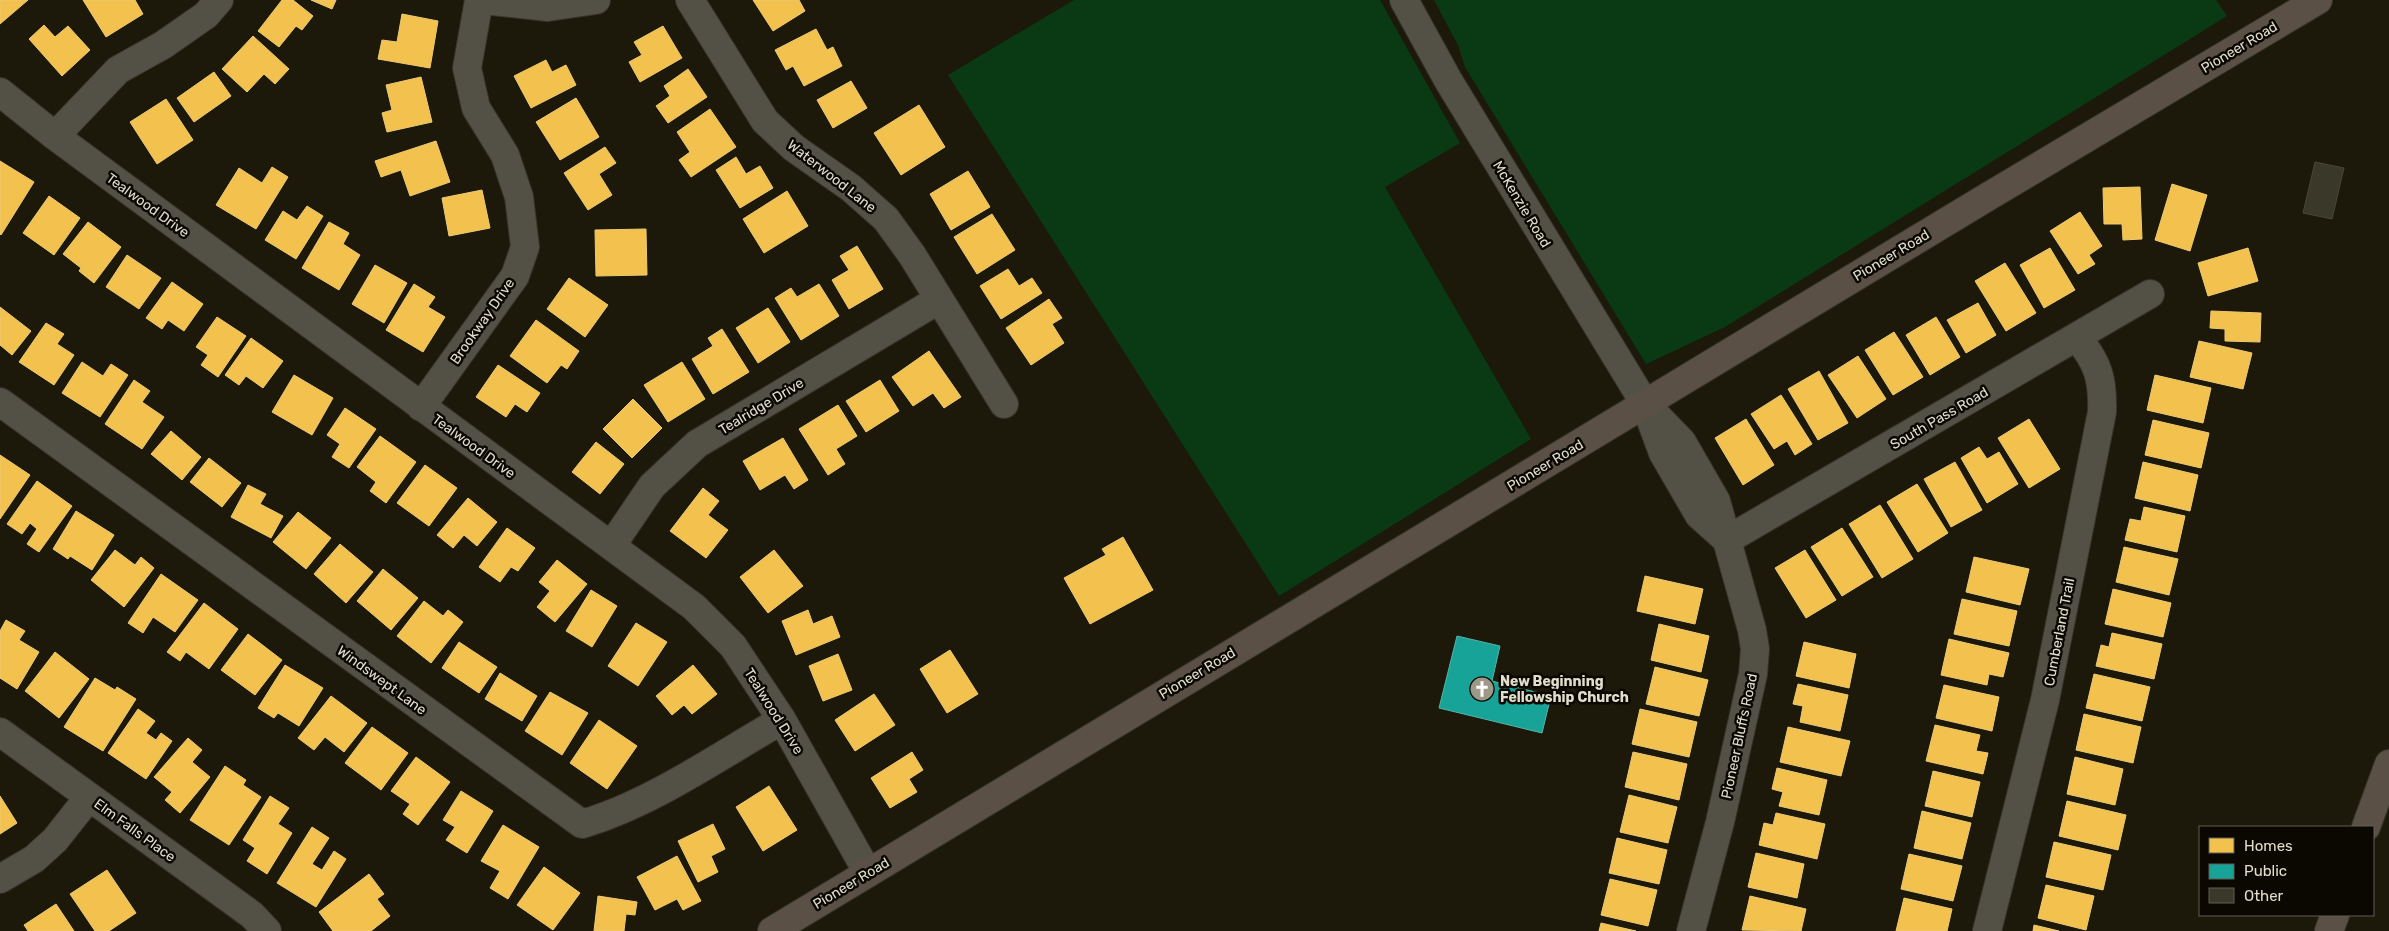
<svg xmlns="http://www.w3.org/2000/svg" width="2389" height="931" viewBox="0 0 2389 931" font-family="Rubik,sans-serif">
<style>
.green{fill:#093a14}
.homes{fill:#f2c14e;stroke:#edca74}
.public{fill:#17a398;stroke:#54b5a8}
.building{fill:#3a3829;stroke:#49463a}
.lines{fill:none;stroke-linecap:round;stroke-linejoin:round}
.minor-casing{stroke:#36342b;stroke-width:30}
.major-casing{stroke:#36342b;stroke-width:30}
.minor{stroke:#535146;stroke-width:28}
.major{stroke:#5a5046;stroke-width:28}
.labels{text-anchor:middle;stroke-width:5;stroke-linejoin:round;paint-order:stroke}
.street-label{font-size:14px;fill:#e1dece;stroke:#0a0801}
.poi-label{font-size:14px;font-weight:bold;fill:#e1dece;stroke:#0a0801;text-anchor:start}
</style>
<rect width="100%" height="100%" fill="#1c190a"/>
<path class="green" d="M1074,0H1380L1460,143L1385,187L1531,439L1279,596L948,75Z
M1434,0H2216L2227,16L1725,327L1646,364L1465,67L1458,45Z"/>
<path class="homes" d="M0,0H28L0,24Z
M83,0H135L143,14L106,37Z
M282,0H293L313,16L302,30L296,26L279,47L258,31Z
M311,0H336L332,9Z
M753,0H799L805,11L773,31Z
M402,14L438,21L430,68L378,59L382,40L397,42Z
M44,25L55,37L68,26L90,50L62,76L29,39Z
M663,26L682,58L640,82L629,62L642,55L634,42Z
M816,29L827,50L833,47L842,66L804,86L793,66L786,70L775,50Z
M253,36L289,69L275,84L264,74L247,92L222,69Z
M546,60L552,72L566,65L576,85L531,108L514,76Z
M688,69L707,97L668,123L656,106L670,96L664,86Z
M214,72L231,96L194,122L177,98Z
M421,77L432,122L387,132L382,113L392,110L386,85Z
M851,81L867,108L833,128L817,100Z
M576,98L599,137L560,160L536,122Z
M166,99L193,140L157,164L130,122Z
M919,105L945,147L901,175L874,133Z
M710,109L736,147L691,177L679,160L690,152L677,132Z
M436,141L450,182L410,196L401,170L381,177L375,161Z
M605,147L616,163L599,174L612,195L588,210L564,173Z
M736,157L746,174L760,166L773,188L740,208L716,170Z
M0,161L34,182L1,235L0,234Z
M272,167L288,177L256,229L216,205L239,168L262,183Z
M968,171L990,207L951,230L930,194Z
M2172,184L2207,195L2190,251L2155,240Z
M2140,187L2142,239L2123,240L2122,224H2104L2103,188Z
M482,190L490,228L449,236L442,198Z
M787,191L808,226L764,253L743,219Z
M49,196L80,218L54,255L23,233Z
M307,206L323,216L296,259L265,240L283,211L297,220Z
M2080,212L2102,246L2089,255L2095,264L2078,274L2050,231Z
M992,214L1015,250L977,274L954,237Z
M88,222L121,247L94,283L79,271L81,268L63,254Z
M329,222L349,233L343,244L360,255L339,290L302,268Z
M646,229L647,275L596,276L595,230Z
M857,246L883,289L849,309L832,280L849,270L840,256Z
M2050,248L2075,290L2044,308L2020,265Z
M2248,248L2258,281L2208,296L2198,263Z
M127,255L161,278L139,309L106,287Z
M2005,263L2036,313L2006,331L1975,281Z
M375,265L407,283L384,323L352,304Z
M1008,269L1019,286L1032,278L1042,293L1001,319L980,286Z
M569,278L608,305L585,337L547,309Z
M172,282L203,304L184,331L168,320L162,329L146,318Z
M414,284L435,297L428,307L445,317L423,352L386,330Z
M819,284L839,316L801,340L775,298L791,288L797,297Z
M1049,299L1062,318L1052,324L1064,343L1031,365L1006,328Z
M1978,303L1996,335L1966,353L1947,320Z
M0,307L31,331L12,355L0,345Z
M768,308L790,342L758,363L736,328Z
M2211,311L2261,313L2260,342L2225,341V329L2210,328Z
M217,317L246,336L218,377L201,365L208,355L196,347Z
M1936,317L1960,357L1930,375L1906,335Z
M536,320L579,351L567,369L561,365L547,383L510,356Z
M46,323L64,334L57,344L74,355L54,385L19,362Z
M722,329L749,372L713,394L692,359L713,346L708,338Z
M1894,332L1923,377L1893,395L1865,350Z
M251,338L283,361L263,388L246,376L239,385L225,375Z
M2199,341L2252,353L2243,389L2190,377Z
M929,351L961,397L944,408L933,393L913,406L892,377Z
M1858,356L1886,399L1857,418L1828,375Z
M82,362L103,376L111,364L128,375L100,417L62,393Z
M682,362L705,399L668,422L644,385Z
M498,365L540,393L527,412L515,404L506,417L476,397Z
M1819,371L1848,423L1818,440L1788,389Z
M294,375L333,398L312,435L272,412Z
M2155,375L2211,388L2203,423L2147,410Z
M134,380L150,391L142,402L164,417L142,449L105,424Z
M880,380L899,411L866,432L846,401Z
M1781,395L1812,444L1795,455L1787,441L1774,449L1751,414Z
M633,399L662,428L632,458L603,429Z
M838,405L857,436L836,449L845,464L828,475L799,429Z
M345,408L376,429L349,468L332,457L340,444L327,435Z
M1746,419L1774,465L1743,485L1715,438Z
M2029,419L2060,469L2029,488L1998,438Z
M2153,420L2209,433L2201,468L2145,455Z
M171,431L201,457L182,480L151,454Z
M380,436L416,462L386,503L370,491L376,482L357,467Z
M783,438L808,480L794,489L785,475L760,490L743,461Z
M596,442L624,464L600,494L572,472Z
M1979,447L1987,459L1999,452L2018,484L1987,503L1961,458Z
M0,455L30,475L0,519Z
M209,458L241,483L222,507L190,482Z
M1955,462L1982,510L1951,527L1924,479Z
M2143,462L2198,475L2190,511L2135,498Z
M425,465L457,488L429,526L397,503Z
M37,481L72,506L39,552L27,544L37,529L30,523L22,534L7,524Z
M1917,484L1948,533L1918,552L1887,502Z
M248,485L266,494L260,504L283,516L271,538L231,517Z
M703,488L719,501L708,515L728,530L706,558L670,531Z
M468,498L497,522L477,546L464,535L453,548L437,535Z
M1880,505L1913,559L1882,578L1849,524Z
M2144,507L2185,516L2177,552L2125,540L2130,519L2141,521Z
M76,511L114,535L92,570L70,556L68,559L53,549Z
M298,512L331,538L306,569L273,542Z
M507,528L535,548L518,571L511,567L500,582L479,567Z
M1842,528L1873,577L1842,596L1811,547Z
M1123,537L1153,590L1090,624L1064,578L1106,555L1102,549Z
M340,544L373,572L346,603L314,574Z
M2124,547L2178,559L2169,595L2116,582Z
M115,550L135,565L141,557L154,568L124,607L91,580Z
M774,550L803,586L768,613L740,577Z
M1805,550L1836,600L1806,618L1775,568Z
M1974,557L2029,569L2020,605L1966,592Z
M557,560L587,584L555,622L537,607L550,591L539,582Z
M383,569L418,598L391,630L357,601Z
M161,574L198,600L175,632L153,617L143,633L128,623Z
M1645,576L1703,589L1695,624L1637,611Z
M2113,589L2171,603L2163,637L2105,624Z
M591,590L617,606L592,647L566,631Z
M1962,599L2017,611L2009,646L1954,634Z
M424,601L443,616L448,610L463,622L431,663L397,636Z
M204,603L238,629L209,669L186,652L180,661L167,652Z
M808,610L813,624L832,616L840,637L796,655L782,621Z
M6,620L25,631L19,640L39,652L17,689L0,678V631Z
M636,623L667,642L638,686L608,666Z
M1659,624L1709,636L1701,672L1651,660Z
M2112,633L2162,644L2154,679L2096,666L2101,645L2109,647Z
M248,634L282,660L255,695L221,670Z
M1949,639L2009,653L2003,677L1989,674L1987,685L1941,675Z
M459,642L497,667L479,693L442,668Z
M1804,642L1856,654L1849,688L1796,676Z
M950,650L978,694L947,713L920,669Z
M55,652L89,679L59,718L25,691Z
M838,654L852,690L823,701L809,666Z
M285,665L323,688L299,726L278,713L274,718L258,708Z
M693,665L717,694L692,714L684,705L672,715L656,696Z
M1655,667L1708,680L1699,716L1646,704Z
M500,673L537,696L522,721L485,699Z
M2094,674L2150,687L2142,721L2086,708Z
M95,678L115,690L117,687L136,699L103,751L64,727Z
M1798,684L1848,695L1840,731L1800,722L1803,706L1793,704Z
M1944,685L1999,697L1992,731L1936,718Z
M550,692L588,713L562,755L525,731Z
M874,694L895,725L855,751L835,720Z
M331,696L367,723L344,752L325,737L314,750L298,738Z
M138,709L155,721L146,733L156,740L161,733L172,741L146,779L108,753Z
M1640,709L1697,722L1689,757L1632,744Z
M2084,714L2141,727L2133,763L2076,750Z
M599,720L637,746L607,789L570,763Z
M1935,725L1980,735L1976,751L1988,753L1983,774L1926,761Z
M372,727L408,753L381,790L345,763Z
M1788,727L1850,741L1841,776L1780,762Z
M188,738L202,750L192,762L210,777L180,813L165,800L172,792L154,777Z
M912,752L923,770L909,779L917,792L890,808L871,778Z
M1633,752L1687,764L1679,800L1625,787Z
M416,757L450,782L418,825L403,814L410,804L391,791Z
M2075,757L2123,769L2115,805L2067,794Z
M225,766L246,780L243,785L261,797L229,845L190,820Z
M1777,768L1827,780L1819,815L1779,806L1783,792L1772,789Z
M1933,771L1980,782L1972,817L1925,806Z
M769,786L797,830L763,851L736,807Z
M461,791L493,811L467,853L446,840L455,827L443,820Z
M1629,795L1677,807L1668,843L1620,832Z
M0,796L17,823L0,834Z
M270,796L289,808L278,824L292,833L267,874L247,861L255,848L243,840Z
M2067,801L2126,815L2118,850L2059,836Z
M1922,811L1971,823L1962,859L1914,848Z
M1776,813L1825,824L1817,859L1759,845L1764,823L1773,825Z
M713,824L725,849L711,856L718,872L698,882L678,841Z
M503,825L539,847L508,899L490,888L500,871L481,861Z
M312,827L329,838L312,864L322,870L334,851L346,859L316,907L277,883Z
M1617,838L1667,850L1659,884L1609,873Z
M2054,842L2111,855L2103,890L2046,877Z
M1756,853L1804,864L1797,898L1748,887Z
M1909,854L1962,866L1953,901L1901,889Z
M677,856L701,901L683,910L677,899L655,910L637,877Z
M544,867L580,893L553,930L517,905Z
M107,870L136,913L109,931H95L70,894Z
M369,874L384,894L377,899L390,916L371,931H333L319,912Z
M1610,879L1657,890L1648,926L1601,915Z
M2046,885L2094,896L2086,930L2038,918Z
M598,896L637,902L635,915L626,914L624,931H594Z
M1750,896L1806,909L1801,931L1742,930Z
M1904,898L1952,909L1947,931H1896Z
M56,904L74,931H28L24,925Z
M1601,923L1636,931H1599Z
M2034,925L2059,931H2033Z"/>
<path class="public" d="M1457,636L1500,646L1492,681L1551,696L1542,733L1439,708Z"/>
<path class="building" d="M2315,162L2344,168L2332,219L2303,213Z"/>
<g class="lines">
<defs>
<path id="minor" d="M482,0L548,7L596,0
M690,0L765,121L794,148L851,188L886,219L912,255L1004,404
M1404,0L1448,80L1645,404L1663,453L1699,515L1727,540
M0,92L55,136L694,607L733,646L782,720L868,873
M55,136L118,70L163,45L206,15L219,0
M0,402L582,824C651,804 719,756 782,720
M421,407L515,276L525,247L519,197L505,155L476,108L467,68L479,0
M1652,411L1682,442L1716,501L1752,630L1755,649L1753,674L1720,822L1691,931
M1727,540L2150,294
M612,545L652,486L697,444L938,300
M0,732L252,915L267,931
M0,879L34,859L55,840L89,797
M1987,931L2045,700L2102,412C2103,378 2098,363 2077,337"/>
<path id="major" d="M2366,827L2389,764
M772,931L1989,196L2318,0
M2329,931L2335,915"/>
</defs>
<use href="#minor" class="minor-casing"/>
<use href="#major" class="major-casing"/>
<use href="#minor" class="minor"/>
<use href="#major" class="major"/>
</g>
<defs>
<symbol id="church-disc" viewBox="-11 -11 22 22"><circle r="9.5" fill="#9c9989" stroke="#0a0801"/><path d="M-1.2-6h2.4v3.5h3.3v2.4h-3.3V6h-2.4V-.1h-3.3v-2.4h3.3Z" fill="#fff"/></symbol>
</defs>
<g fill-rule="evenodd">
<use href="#church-disc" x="1468" y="675" width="28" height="28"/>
</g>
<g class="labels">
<g class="street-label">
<text transform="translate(2239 47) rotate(-31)" y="5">Pioneer Road</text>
<text transform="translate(832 176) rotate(38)" y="5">Waterwood Lane</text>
<text transform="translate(1522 204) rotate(59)" y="5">McKenzie Road</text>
<text transform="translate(148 205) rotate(36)" y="5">Tealwood Drive</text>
<text transform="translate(1891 255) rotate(-31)" y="5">Pioneer Road</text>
<text transform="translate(482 321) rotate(-55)" y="5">Brookway Drive</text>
<text transform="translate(761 406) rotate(-31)" y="5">Tealridge Drive</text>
<text transform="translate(1939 418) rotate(-30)" y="5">South Pass Road</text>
<text transform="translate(474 446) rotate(36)" y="5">Tealwood Drive</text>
<text transform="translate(1545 465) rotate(-31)" y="5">Pioneer Road</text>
<text transform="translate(2059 632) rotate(-79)" y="5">Cumberland Trail</text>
<text transform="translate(1197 673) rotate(-31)" y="5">Pioneer Road</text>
<text transform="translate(382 680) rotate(36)" y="5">Windswept Lane</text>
<text transform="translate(774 711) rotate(58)" y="5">Tealwood Drive</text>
<text transform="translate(1739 736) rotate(-78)" y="5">Pioneer Bluffs Road</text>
<text transform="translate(135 830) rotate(36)" y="5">Elm Falls Place</text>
<text transform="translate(851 883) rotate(-31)" y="5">Pioneer Road</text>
</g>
<g class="poi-label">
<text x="1500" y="686">New Beginning<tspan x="1500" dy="16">Fellowship Church</tspan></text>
</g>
</g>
<rect x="2199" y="826" width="175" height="90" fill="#0a0801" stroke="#605e53"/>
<rect x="2209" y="838" width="25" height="15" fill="#f2c14e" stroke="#605e53"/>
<text x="2244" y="851" font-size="15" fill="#e1dece">Homes</text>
<rect x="2209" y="864" width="25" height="15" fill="#17a398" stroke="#605e53"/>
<text x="2244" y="876" font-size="15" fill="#e1dece">Public</text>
<rect x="2209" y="888" width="25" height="15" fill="#3a3829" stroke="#605e53"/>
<text x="2244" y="901" font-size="15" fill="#e1dece">Other</text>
</svg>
